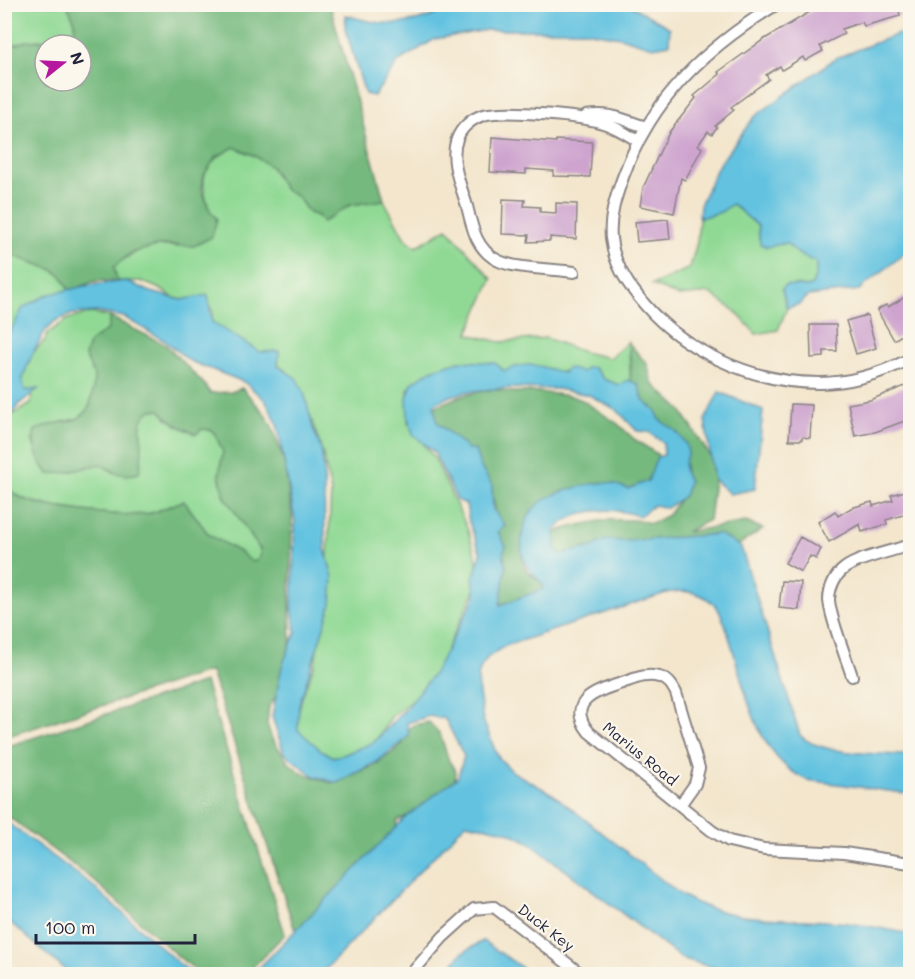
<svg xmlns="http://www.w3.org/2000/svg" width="915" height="979" viewBox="0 0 915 979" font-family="Mali,sans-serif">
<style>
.green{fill:#90d994;stroke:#597e68;stroke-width:1.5}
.forest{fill:#74b97e;stroke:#4b6e5c;stroke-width:1.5;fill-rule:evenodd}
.water{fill:#62c2e0;stroke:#42728e;stroke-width:1.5;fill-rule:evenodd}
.building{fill:#cea4cf}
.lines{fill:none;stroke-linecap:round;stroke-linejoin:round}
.minor-casing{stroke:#8a8484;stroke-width:14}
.minor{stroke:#fff;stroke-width:10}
.labels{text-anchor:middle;stroke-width:4.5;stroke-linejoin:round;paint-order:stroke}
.street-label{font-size:15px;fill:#22223b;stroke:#fbf7ec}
</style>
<rect width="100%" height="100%" fill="#fbf7ec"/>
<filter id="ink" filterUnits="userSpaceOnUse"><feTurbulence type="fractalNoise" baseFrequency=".0167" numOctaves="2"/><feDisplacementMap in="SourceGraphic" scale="12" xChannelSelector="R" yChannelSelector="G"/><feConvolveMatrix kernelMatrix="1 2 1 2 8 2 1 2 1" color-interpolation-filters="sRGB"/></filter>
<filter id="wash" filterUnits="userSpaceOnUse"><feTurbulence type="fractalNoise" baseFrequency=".008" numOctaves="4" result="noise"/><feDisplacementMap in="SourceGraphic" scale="24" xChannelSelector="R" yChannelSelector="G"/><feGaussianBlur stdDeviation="1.35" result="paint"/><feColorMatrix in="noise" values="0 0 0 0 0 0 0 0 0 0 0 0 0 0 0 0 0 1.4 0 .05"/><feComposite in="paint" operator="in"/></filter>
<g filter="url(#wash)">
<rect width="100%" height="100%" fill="#f3e6cd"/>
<path class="green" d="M5,5H67L75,22V34L62,39L27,41L5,48Z
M234,147L253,155L271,167L285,190L297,196L309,213L318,216L341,210L350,205L384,200L404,237L416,247L447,228L492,279L468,334L500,342L546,338L583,352L610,358L628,342C631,361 628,380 635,398L583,372L544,371L419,382L408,389V423L435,459L467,528L477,560L478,584L438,667L423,691L392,716L372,746L349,757L324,756L294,729L303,694L315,663L327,574L331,492L323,454L310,415L286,370L248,346L209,327L213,312L209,305L174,298L160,289L141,281H117L113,267C135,250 151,243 178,247L209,209C198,176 203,163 234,147Z
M732,204L758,226L759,238L781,244L786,243L800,255L816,262V275L812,285L808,287L795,285L782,289L787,308L778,330L756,334L736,312L710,293L679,296L652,285L690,268L697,242L699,218L720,212Z
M5,253L51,269L61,275L70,291L25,316L5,339Z
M91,313L110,317L108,329L93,340L89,363L94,376L93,391L90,405L85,413L77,419L53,424L32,440L39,459L49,474L69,472L100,464L115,473L141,460L139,425L142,418L150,410H160L168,419L196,434L202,429L211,430L215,434L223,452L219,475L225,497L261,551L259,559L252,563L240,552L209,535L184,501C170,504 159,513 145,514C121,517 40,508 20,497C14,494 9,490 5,486V419L31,404L32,390H20L29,357L45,340L48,333L68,319Z"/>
<path class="forest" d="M67,5H330L384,200L350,205L323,222L318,216L309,213L297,196L285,190L271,167L253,155L234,147L216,157L204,175L202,189L209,209L217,219L212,237L194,246L161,245L131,253L114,267L117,281H95L70,291L61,275L51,269L5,253L4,48L27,41L62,39L74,34L75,22ZM45,45H81V81H45Z
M110,317L166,345L204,384L210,393L231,392L242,388L265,414L273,429L284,461L292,515L290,600L291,640L276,697L269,706L267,724L272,739L289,763L302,773L331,783L374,766L393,752L403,743L406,731L414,725L429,722L440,734L449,761L456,771L453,792L397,821C396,835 388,841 377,847L371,864L299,943L211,672H207L5,737V486C9,490 14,494 20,497C40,508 121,517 145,514C159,513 170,504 184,501L209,535L240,552L252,562L259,559L261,551L225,497L219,475L223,452L215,434L211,430L202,429L196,434C181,428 170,422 160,410H151C135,424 142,429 142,447C142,456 141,464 139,473C123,478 114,472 100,464L69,472L49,474C38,462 31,447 35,430L53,424L77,419L85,413L90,405L93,390L94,376L85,356L89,343L108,329Z
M628,342L647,364L652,383L681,410L710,456L714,480L709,520L686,532L746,522L763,529L734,548L577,560L552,552L551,536L558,531L575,526L605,520H633L652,523L668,515L679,500L685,479V466L681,444L630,385L631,364Z
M494,389L511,392H538L571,396L582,400L618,424L634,439L657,454L660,459L658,471L636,494L620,492L523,535C522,547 519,564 529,573C535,579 543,581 550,587L499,613L501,545L494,502L476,457L441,434L430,409L460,396Z
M205,682L285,934L246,974H201L180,958L92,879L5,814V747Z"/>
<path class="water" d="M454,5H630L670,28L669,44L653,47L620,37L579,30H487L435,39L399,61L374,96L365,94L345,28L346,15C385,28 419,27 454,5Z
M898,34L910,37V249L859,290L808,296L800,304L787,308L782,289L786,285L808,287L812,285L816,275V262L800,255L786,243L767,247L760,244L758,226L732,204L721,212L699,218L700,205L718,166L754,117L836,58Z
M126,281L151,292L181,300L208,295L212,322L260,352L279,351L278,366L296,378L304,392L313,428L321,449L324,471L325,549L333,577L331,605L299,705L298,730L321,750L333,757L343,755L374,742L409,705L434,673L476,595L473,578L481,554L469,522L466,504L457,500L434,452L413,434L408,418L407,398L412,383L431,370L459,361L495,363L505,371C528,360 540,366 563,373L568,368L582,372L587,367L594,368L604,379L619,385L628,380L638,384L643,400L656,411L660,420L676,431L686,444L688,453C683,463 682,471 689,481L684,496L667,508L654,505L639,516C612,506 575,508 555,530L556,549L560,554L592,547L605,540L627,541L719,534L741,547L800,735C818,755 883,754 910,755V794L807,780C746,753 744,666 720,612C708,593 687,588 666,593L505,646L488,657L481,667L478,676V687L483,720L495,750L499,758L513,772L554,795L681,895C729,924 784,917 838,922C862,924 886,929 910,934V974H729L721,970L681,958L527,841L506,831L466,823L321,974H253L406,817L458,777L464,756L445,719L429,716L407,723L409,736L377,762L337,783L314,776L284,753L272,717L282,666L296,632L292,609L295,521L277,423L265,400L244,382L190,361L165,341L124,317L96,312L72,314L55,321L45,331L33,353L22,379L25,391L38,389L19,404L5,426V341L23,308L46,295L84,286ZM509,388L557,389L589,395L617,410L637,431L649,432L663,443L664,455L657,457L648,481L628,489C622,487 616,484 610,483C600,481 587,485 578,487C548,495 528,502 522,536C519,559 526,569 543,584V589L500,605L506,566L503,553L506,546L498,532L505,526L493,509L492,485L480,466L475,450H469L437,422L434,405C453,390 485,390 509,388Z
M719,392L763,410L755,489L730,494L714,480L705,420Z
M5,821L88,882L176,961L193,974H70L5,918Z
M483,941L531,974H444L462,953Z"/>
<g id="blocks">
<path class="building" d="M823,4H898L900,16L864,26L862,22L842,29L844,34L820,46L823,51L805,61L803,57L782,70L780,66L766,75L769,79L731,107L734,110L715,126L717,127L712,134L708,131L698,145L702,148L685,180L681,178L674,213L640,206L643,188L661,149L670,131L696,98L694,96L720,74L718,72L763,40Z
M492,137L556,142V140L592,142L590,177L553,176L554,171L526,169V174L490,172Z
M503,199L525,200L524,206L540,207V212L556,213V203L577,204L576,239L550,237V241L528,242L529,235L502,234Z
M668,219L670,239L637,242L635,222Z
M910,294V325L903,330L905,333L894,340L877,310L886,305L888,307Z
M867,315L876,348L856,354L846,321Z
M810,325H836L837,351H824V357L811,358Z
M910,384V419L875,432L855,436L848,404L870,400Z
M791,404L812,405L810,438L802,437V440H789Z
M905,491L906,496L910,495V513L886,520L887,524L862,532L860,524L829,542L818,522L835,511L838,516L851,508L872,502L873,506L893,500L891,495Z
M800,537L821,549L816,559L810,556L801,572L785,563Z
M782,581L801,582L799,610L779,608Z"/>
</g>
</g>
<g filter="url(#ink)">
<use href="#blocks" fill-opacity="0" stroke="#8a8484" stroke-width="1.5"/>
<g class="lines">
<defs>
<path id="minor" d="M777,4C706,48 652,97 623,177C616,196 609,217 611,238C613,260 624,279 637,295C678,349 751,383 819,383C851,383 882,373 910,359
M586,116C611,112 623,120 646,127
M574,272C554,269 514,269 497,260C476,249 472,227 467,206C461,186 449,160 457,139C461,128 471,119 483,115C505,109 584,116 606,124C618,128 628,135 638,141
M852,676C846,657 830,618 829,600C829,588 835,575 845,568C858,558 893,551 910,545
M680,805L695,784L699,768L676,693C672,685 668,679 659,677C647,673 634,679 622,683C599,690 564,701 589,732L712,831L729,841L764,849L844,853L910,863
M411,974L443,937L474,909L494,907L581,974"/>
</defs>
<use href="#minor" class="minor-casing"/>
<use href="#minor" class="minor"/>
</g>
</g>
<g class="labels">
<g class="street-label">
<text transform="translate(640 754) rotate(39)" y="5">Marius Road</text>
<text transform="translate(546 928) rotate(38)" y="5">Duck Key</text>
</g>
</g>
<rect width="915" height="979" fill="none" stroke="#fbf7ec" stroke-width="24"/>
<g transform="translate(63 63) rotate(72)"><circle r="28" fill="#fbf7ec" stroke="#a4a2a5" stroke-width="1.5"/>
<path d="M0-4.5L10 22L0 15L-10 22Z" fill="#b5179e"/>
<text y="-9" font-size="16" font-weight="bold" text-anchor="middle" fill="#22223b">N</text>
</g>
<path d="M36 934v9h159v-9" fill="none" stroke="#22223b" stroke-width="3"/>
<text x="45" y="934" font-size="18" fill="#22223b" stroke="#fbf7ec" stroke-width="4.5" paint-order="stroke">100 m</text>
</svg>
